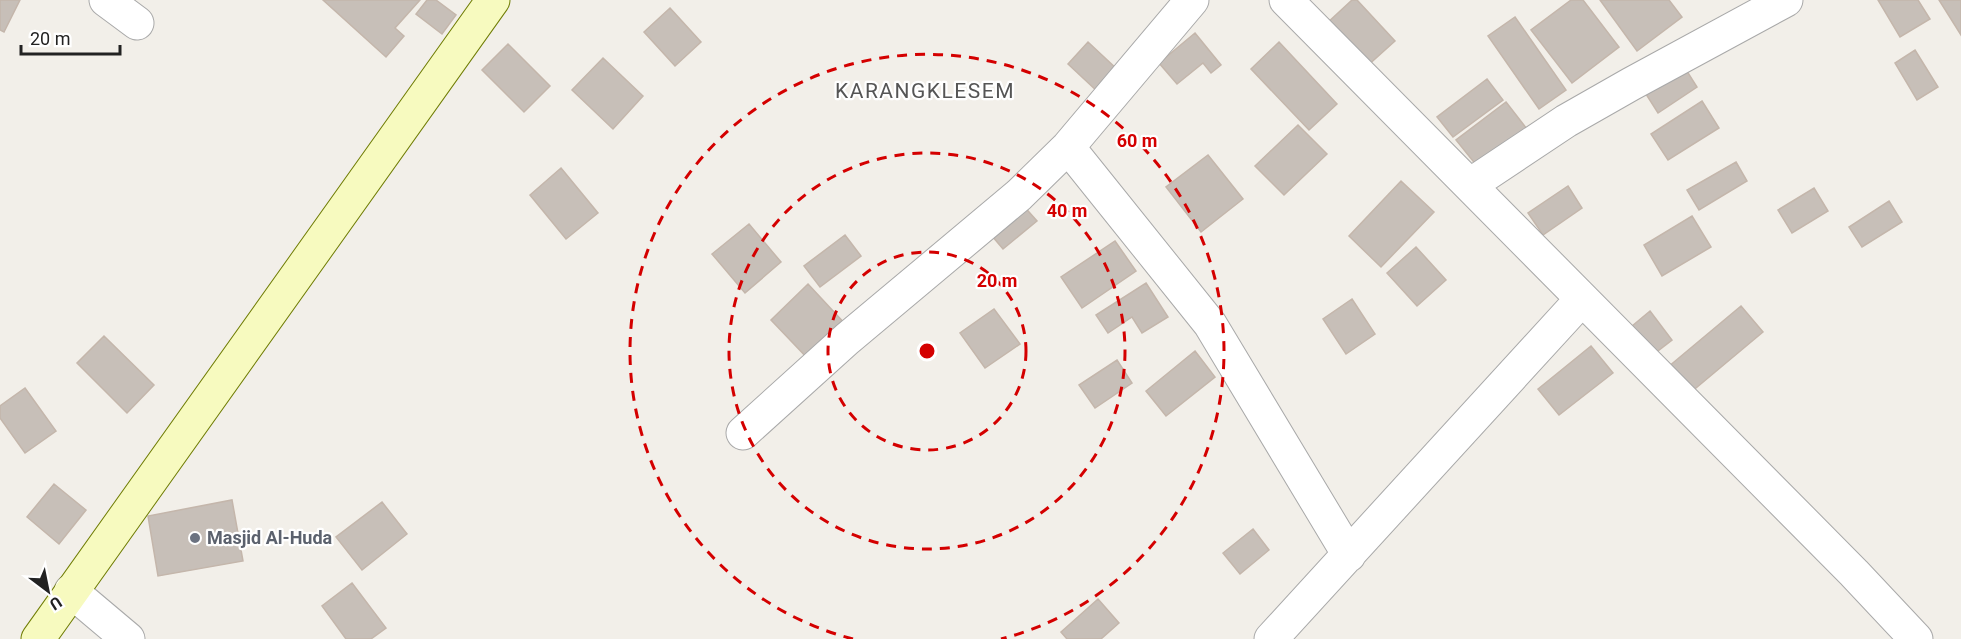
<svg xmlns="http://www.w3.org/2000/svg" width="1961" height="639" viewBox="0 0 1961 639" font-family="Roboto,sans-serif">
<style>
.building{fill:#c7bfb8;stroke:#c4b6ab;stroke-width:1.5}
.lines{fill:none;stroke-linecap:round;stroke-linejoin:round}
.street-casing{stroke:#a9a9a9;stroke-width:35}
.secondary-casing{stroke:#707d05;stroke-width:35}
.street{stroke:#fff;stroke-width:33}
.secondary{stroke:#f7fabf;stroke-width:33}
.ring{fill:none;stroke:#d40000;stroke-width:3;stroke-dasharray:10 8}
.worship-dot{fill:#6b7280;stroke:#fff;stroke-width:2}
.labels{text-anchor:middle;stroke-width:4.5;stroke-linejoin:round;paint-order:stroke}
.worship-label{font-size:18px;font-weight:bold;fill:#5b616d;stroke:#fff;text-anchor:start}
.quarter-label{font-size:21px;letter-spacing:1.5px;fill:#555;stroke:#fff}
.centre{fill:#d40000;stroke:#fff;stroke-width:3}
.ring-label{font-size:18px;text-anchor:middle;font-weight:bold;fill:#d40000;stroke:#fff;stroke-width:4.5;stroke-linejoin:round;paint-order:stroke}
</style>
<rect width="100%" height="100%" fill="#f2efe9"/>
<path class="building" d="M0,0H20L4,32L0,30Z
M323,0H420L395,28L404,36L386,57Z
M427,0H436L456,15L442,34L416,14Z
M1352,0H1357L1395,41L1365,68L1325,25Z
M1571,0H1583L1619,47L1572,83L1531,30Z
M1600,0H1669L1682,17L1637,51Z
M1878,0H1918L1930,19L1900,37Z
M1939,0H1961V35Z
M670,8L701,42L675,66L644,32Z
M1515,17L1566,90L1539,109L1488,36Z
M1195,33L1221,65L1211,73L1203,63L1177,84L1159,63Z
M1088,42L1119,71L1099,93L1068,64Z
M1279,42L1337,104L1309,130L1251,69Z
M508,44L550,86L524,112L482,70Z
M1915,50L1938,87L1917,100L1895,63Z
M603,58L643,96L613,129L572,90Z
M1683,65L1697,87L1658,113L1644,91Z
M1487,79L1503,100L1453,137L1437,117Z
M1702,101L1719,128L1668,160L1651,134Z
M1506,102L1527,129L1477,166L1456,140Z
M1298,125L1327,154L1284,195L1255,166Z
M1208,155L1243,199L1201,232L1166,187Z
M1736,162L1747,181L1699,210L1687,190Z
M561,168L598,213L566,239L530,195Z
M1401,181L1434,212L1381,267L1349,236Z
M1568,186L1582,208L1543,235L1528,213Z
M1814,188L1828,211L1792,233L1778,210Z
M1889,201L1902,222L1862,247L1849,227Z
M1021,203L1037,221L1003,249L987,230Z
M1692,216L1711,247L1662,276L1644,245Z
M749,224L781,262L745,293L712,254Z
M845,235L861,256L820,287L804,266Z
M1115,241L1136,271L1082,308L1061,277Z
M1416,247L1446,280L1417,306L1387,273Z
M1146,283L1168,317L1142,333L1132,317L1108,333L1096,315Z
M808,284L848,327L811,362L771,320Z
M1352,299L1375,334L1346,354L1323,319Z
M1741,306L1763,332L1690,393L1668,367Z
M994,309L1020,344L985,368L960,333Z
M1650,311L1672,340L1654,354L1632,326Z
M104,336L154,385L127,413L77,363Z
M1591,346L1613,373L1559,415L1538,389Z
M1195,351L1215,377L1166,416L1146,391Z
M1117,360L1132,383L1095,408L1079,385Z
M25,388L56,431L25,453L0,418V406Z
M54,484L86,510L59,544L27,517Z
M232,500L243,561L158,576L148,516Z
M382,502L407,534L362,570L336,537Z
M1253,529L1269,550L1240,574L1223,553Z
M352,583L386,628L371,639H346L322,606Z
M1098,599L1119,623L1101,639H1067L1061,632Z"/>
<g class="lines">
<defs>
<path id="street" d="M106,0L137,23
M1286,0L1854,573L1916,639
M1068,147L1210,324L1349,555
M1470,185L1566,121L1631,84L1786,0
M743,433L847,339L1019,195L1068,147L1192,0
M71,591L128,639
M1271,639L1582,299"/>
<path id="secondary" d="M38,639L493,0"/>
</defs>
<use href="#street" class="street-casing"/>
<use href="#secondary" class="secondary-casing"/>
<use href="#street" class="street"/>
<use href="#secondary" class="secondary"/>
</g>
<g class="ring">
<circle cx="927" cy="351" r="99"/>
<circle cx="927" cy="351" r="198"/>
<path d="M853 639A297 297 0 1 1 1001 639"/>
</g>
<circle class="worship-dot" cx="195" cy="538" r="6"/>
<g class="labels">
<g class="worship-label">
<text x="207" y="544">Masjid Al-Huda</text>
</g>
<g class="quarter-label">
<text x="925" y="98">KARANGKLESEM</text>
</g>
</g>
<circle cx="927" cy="351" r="9" class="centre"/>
<g class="ring-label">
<text x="1137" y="147">60 m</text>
<text x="1067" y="217">40 m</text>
<text x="997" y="287">20 m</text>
</g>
<g transform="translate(48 591) rotate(148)" stroke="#ffffff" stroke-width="4.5" paint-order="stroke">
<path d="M0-4.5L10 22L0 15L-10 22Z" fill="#222222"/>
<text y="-9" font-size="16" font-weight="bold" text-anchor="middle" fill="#222222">U</text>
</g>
<path d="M21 45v9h99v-9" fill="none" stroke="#222222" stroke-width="3"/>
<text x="30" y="45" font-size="18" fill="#222222" stroke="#ffffff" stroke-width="4.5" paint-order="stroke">20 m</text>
</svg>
